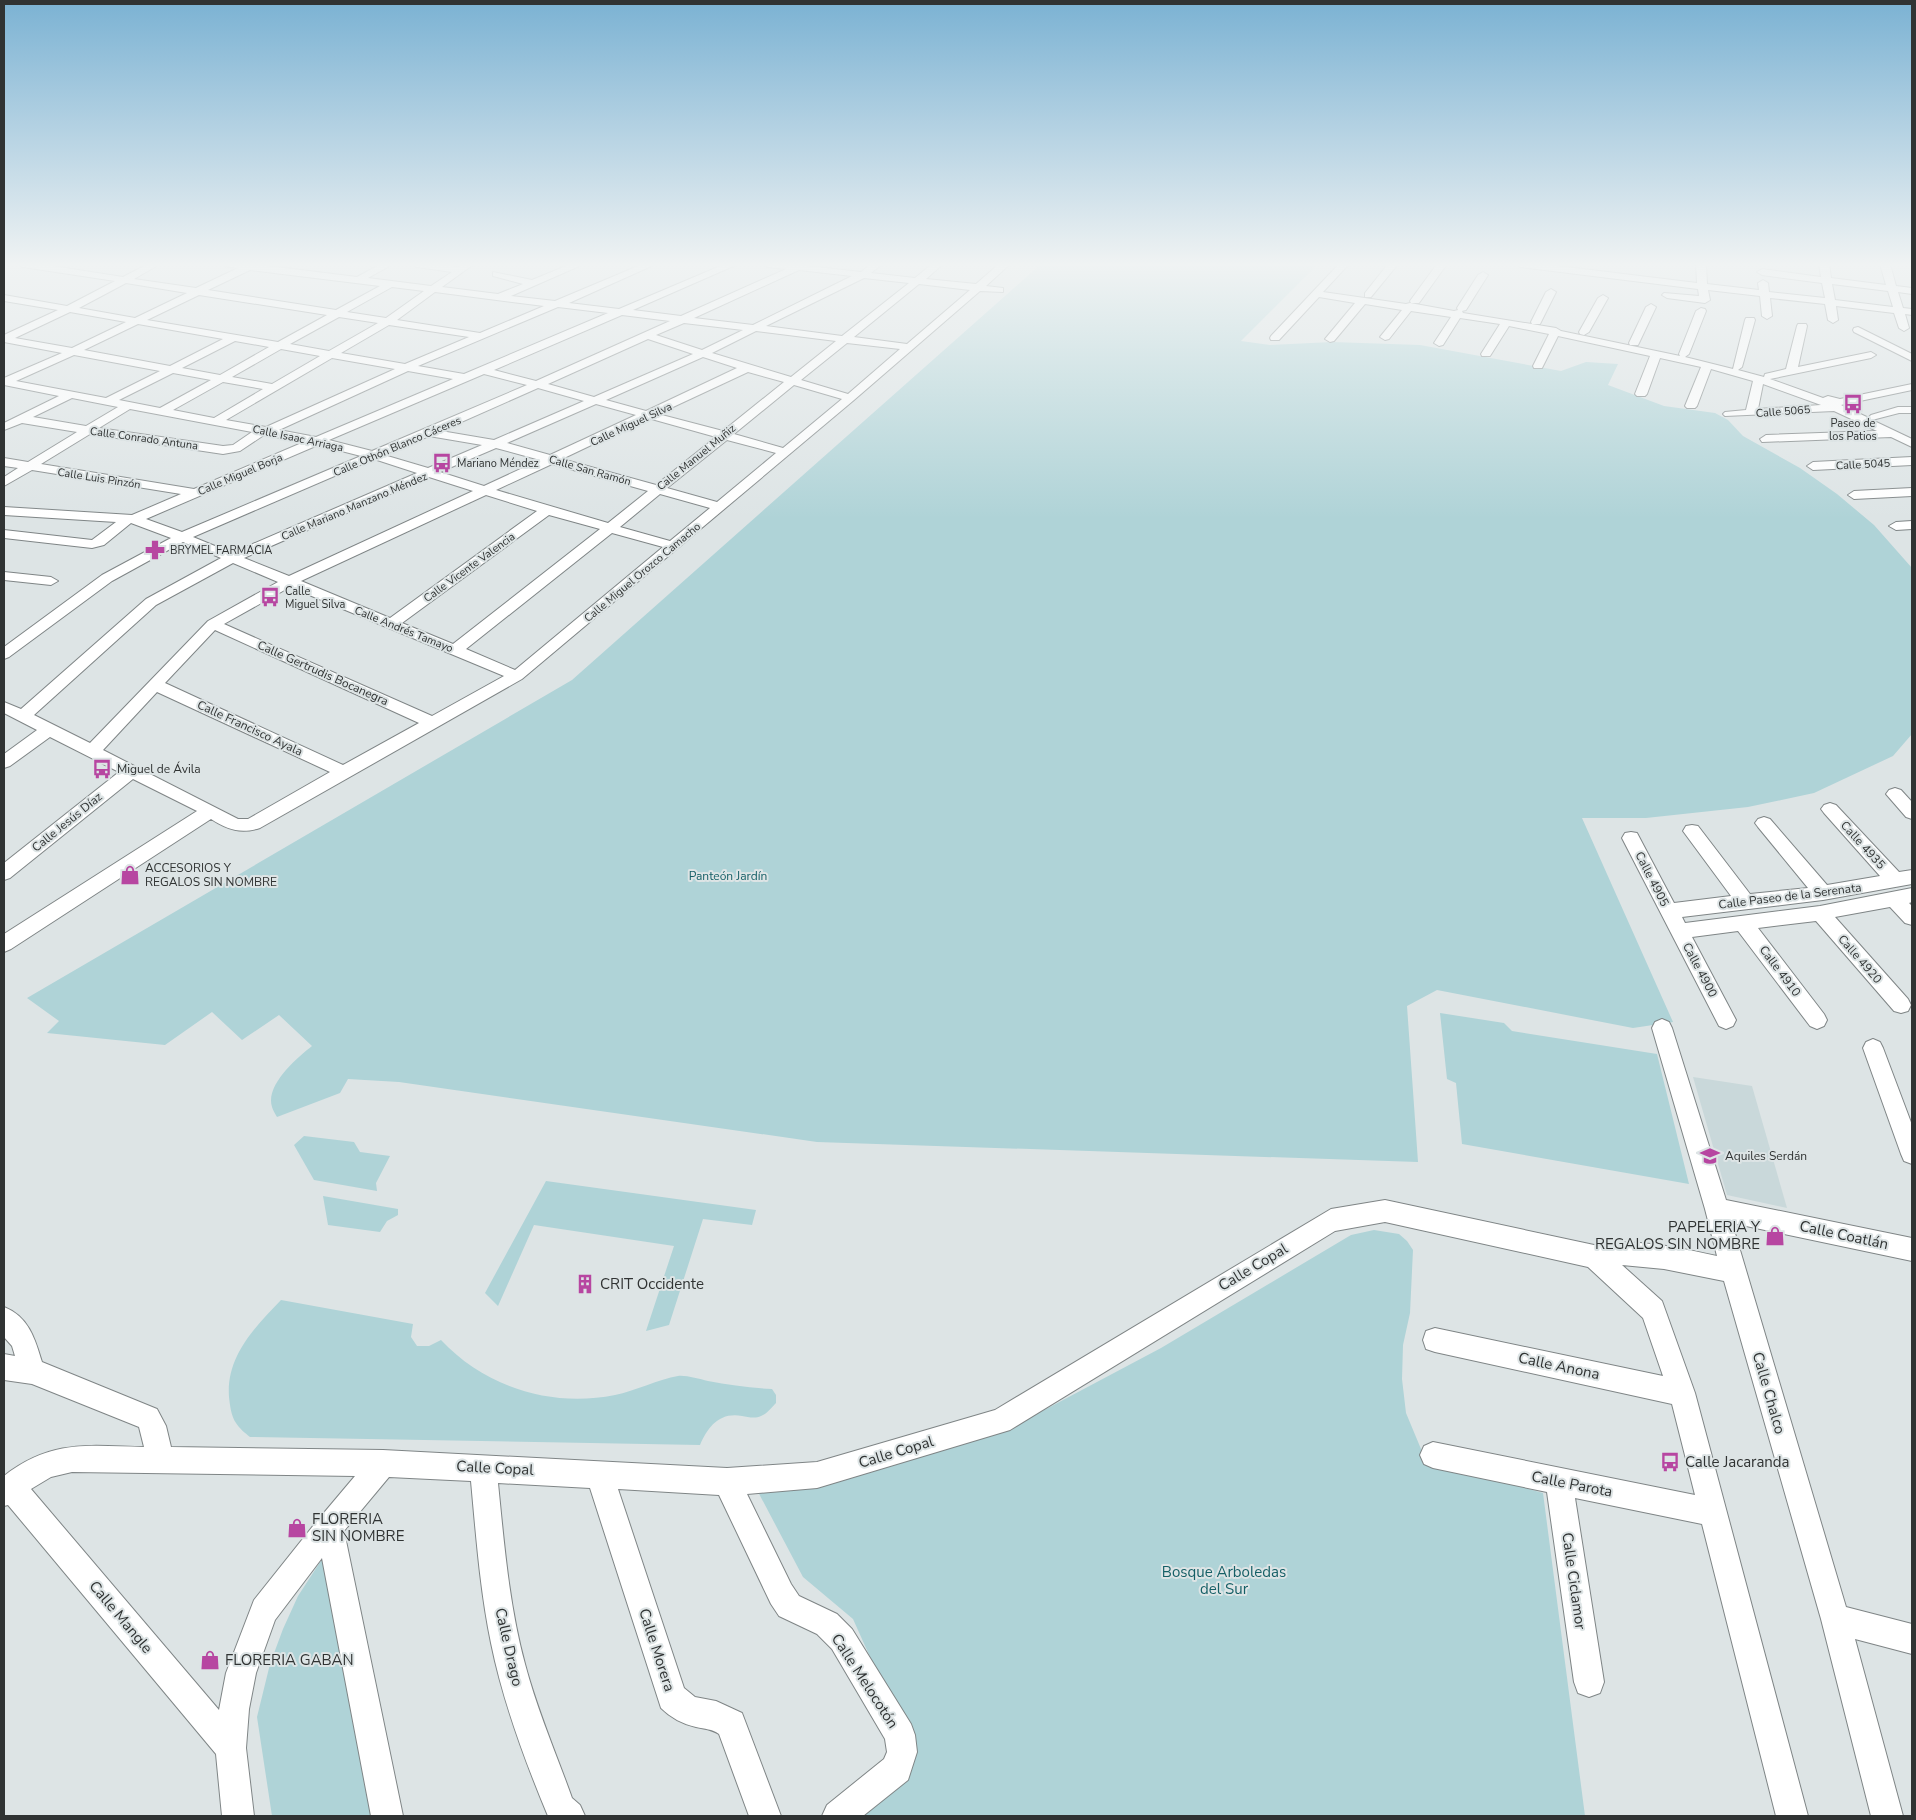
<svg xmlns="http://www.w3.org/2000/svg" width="1916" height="1820" viewBox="0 0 1916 1820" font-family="'Nunito Sans',sans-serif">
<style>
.built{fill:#c9d8da}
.green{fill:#afd3d7}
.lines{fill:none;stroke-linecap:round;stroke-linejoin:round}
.minor-casing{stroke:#7f8586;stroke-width:2}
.minor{fill:#fff;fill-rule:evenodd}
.labels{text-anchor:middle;stroke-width:4;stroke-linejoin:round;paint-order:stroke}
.far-street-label{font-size:11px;fill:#303333;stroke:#dde4e5}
.far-poi-label{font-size:11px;fill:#303333;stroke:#dde4e5;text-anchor:start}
.street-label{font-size:12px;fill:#303333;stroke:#dde4e5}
.poi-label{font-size:12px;fill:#303333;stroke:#dde4e5;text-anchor:start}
.park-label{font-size:12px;fill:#155f66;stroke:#dde4e5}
.near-poi-label{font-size:15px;fill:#303333;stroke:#dde4e5;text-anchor:start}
.near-street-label{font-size:15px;fill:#303333;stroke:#dde4e5}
.near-park-label{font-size:15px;fill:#155f66;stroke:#dde4e5}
</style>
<rect width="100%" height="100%" fill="#dde4e5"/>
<path class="built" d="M1693,1077L1752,1086L1787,1208L1727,1195Z"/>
<path class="green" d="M1041,264H1318L1241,341L1270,345L1332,342L1420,345L1561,371L1586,362L1618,364L1608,385L1664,406L1715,413L1728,420L1743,436L1800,468L1837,494L1874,525L1912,568V734L1893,756L1814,793L1748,807L1646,818H1582L1673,1022L1633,1028L1437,990L1407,1006L1418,1162L817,1142L399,1082L348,1079L340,1093L277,1117C275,1114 273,1110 272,1107C265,1085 297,1058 312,1046L279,1015L242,1040L212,1012L165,1045L47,1033L59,1021L27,998L572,680Z
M1440,1013L1504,1023L1512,1031L1657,1054L1689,1184L1462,1144L1456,1083L1447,1079Z
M304,1136L354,1142L360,1152L390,1156L376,1183L377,1191L314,1180L294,1145Z
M546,1181L756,1210L752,1225L703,1219L669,1325L646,1331L674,1246L534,1225L498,1306L485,1293Z
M323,1196L398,1209V1215L387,1221L380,1232L328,1225Z
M1374,1230L1399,1234L1407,1241L1413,1250L1410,1313L1403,1345L1402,1379L1406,1413L1426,1461L1543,1493L1585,1816H848L902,1772L905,1735L853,1619L803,1577L756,1488L869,1473L1003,1432L1161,1348L1351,1235Z
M281,1300L413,1324L411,1337L417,1346H429L441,1340C485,1387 551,1408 615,1395C635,1391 659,1379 678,1376C686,1375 699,1379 708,1381C729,1385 750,1388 772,1389L776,1395V1403C772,1407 767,1414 761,1416C755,1419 748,1417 742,1416C719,1412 708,1427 700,1445L250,1437C245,1433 239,1428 236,1423C231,1416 230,1405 229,1397C226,1356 255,1327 281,1300Z
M326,1553L377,1816H272L257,1717L270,1664L283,1629L298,1596Z"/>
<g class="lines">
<defs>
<path id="minor" d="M18,264H40L123,277L148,264H160L134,279L196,288L238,268L224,266L222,264H253L357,277L381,264H393L368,278L431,286L452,272L417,267L412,264H437L459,267L463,264H474L442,287L498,294L523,284L493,276V272L532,280L571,264H584L511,296L555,301L643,264H656L569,303L619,309L725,264H738L633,310L681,316L786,269L767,267L762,264H810L808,266L861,272L871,264H882L871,273L915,278L932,264H943L926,279L976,284L999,264H1010L986,286L1003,288V292L980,291L854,400L522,679L260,828C241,834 228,830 211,819L11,949L4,952V934L197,811L133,779L10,878L4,880V863L119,772L50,737L10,766L4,768V754L37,730L4,713V702L21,709L146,599L221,558L183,542L112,581L9,657L4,659V647L102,575L171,538L131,523L104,545L92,548L4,538V530L92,540L116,522L4,515V507L132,515L181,494L32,470L4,486V477L18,468L4,466V458L28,462L77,432L22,423L4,430V423L59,396L4,385V378L62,353L4,342V335L58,310L4,301V295L67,306L115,281L23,267ZM250,270L380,286L336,310L208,290ZM799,270L852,276L753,325L694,318ZM864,278L909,283L842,336L766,326ZM126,283L187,293L135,318L79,308ZM919,284L970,290L907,344L854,337ZM392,287L424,291L386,318L347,312ZM435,292L544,306L480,333L397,320ZM199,295L327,315L278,342L147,320ZM558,307L608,313L464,374L418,366ZM70,312L126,322L72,348L15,338ZM622,315L670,321L536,381L494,370ZM339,317L378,323L329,351L290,344ZM684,323L743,330L702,350L656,335ZM138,324L223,339L170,366L84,350ZM389,325L469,337L405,364L341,353ZM756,331L836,341L791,377L712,353ZM648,339L693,354L594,397L548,384ZM235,341L269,347L220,375L182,368ZM847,343L900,349L848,394L801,380ZM281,349L320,356L272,384L232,377ZM74,355L160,371L106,398L16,381ZM703,357L737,368L646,411L606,400ZM332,358L395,369L266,427L226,420ZM408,371L453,379L316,437L279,430ZM748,372L784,382L723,431L658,414ZM173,373L211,380L160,408L119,400ZM484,374L527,385L372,451L329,440ZM223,382L263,389L214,418L173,410ZM794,385L842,399L783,448L734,434ZM538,388L584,401L494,440L441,431ZM72,398L118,407L86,426L33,417ZM596,404L636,415L550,455L507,443ZM130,409L252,432L233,445L223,446L99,428ZM648,418L716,437L656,485L562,459ZM90,434L223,454L240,451L264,435L304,442L194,489L41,464ZM429,436L482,445L428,468L384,455ZM727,440L776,453L717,502L667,488ZM318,445L361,456L182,532L146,519ZM496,448L540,460L484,486L440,472ZM374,459L417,473L232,553L193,537ZM552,464L648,491L608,523L496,490ZM429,477L473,491L289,576L244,558ZM660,494L710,508L670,541L620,527ZM486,495L537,511L390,618L301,581ZM549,515L600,529L453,644L402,623ZM612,533L663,547L515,670L466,649ZM233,563L278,582L208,621L90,743L34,715L156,605ZM290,587L504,676L432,716L224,624ZM215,630L419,723L343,765L165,683ZM157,692L330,772L248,819H238L103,750Z
M1339,264H1349L1323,292L1406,304L1410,303L1454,311L1458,310L1457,308L1478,275L1483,272L1488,275L1466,310L1462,311L1463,313L1556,328L1561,331L1680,356L1679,354L1696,311L1701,308L1705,309L1706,311L1689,354L1685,357L1733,369L1745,320L1746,318H1754L1755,320L1742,367L1738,370L1764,377L1765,374L1786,369L1797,326L1798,324H1806L1807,326L1798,367L1871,352L1876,355L1871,358L1770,379L1823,398L1828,396L1840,399L1912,384V390L1841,405L1871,419L1869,417L1871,415L1898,407H1912V413H1899L1872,420L1912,439V447L1891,437L1762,442L1760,439L1766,435L1877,431L1834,411L1725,416L1723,414L1725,412L1746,410L1753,381L1711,369L1697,406L1695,408H1687L1685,406L1701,367L1660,358L1647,394L1645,396H1637L1635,394L1650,356L1558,336L1542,368H1534L1533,366L1549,334L1509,326L1490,356H1482L1481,354L1500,324L1460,318L1443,345L1439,346L1434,343L1451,317L1411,311L1389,339L1385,340L1380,337L1402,310L1365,304L1334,341L1330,342L1325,339L1355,303L1319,297L1279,340H1271L1270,338L1271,336ZM1763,384L1821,405L1758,409Z
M1388,264H1398L1371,297H1365V293Z
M1437,264H1447L1419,303H1411L1410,301Z
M1515,264H1542L1697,283L1696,264H1706L1707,284L1759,290L1758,283L1763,280L1768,283L1769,292L1825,298L1822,283L1762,275L1757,272L1762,269L1821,277L1819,264H1829L1831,278L1886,285L1880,264H1890L1896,286L1912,288V294L1898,292L1903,308L1912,309V315L1905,314L1909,328L1904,331L1899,328L1894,313L1836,306L1838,320L1833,323L1828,320L1825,304L1770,298L1772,316L1767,319L1762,316L1760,296L1708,290L1710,300L1705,303L1667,298L1662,295L1664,293L1699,296L1698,289L1520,267ZM1832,284L1888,291L1893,307L1835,300Z
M1551,289L1556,292L1540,324H1532L1531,322L1546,292Z
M1603,295L1608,298L1589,332L1584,335L1580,334L1579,332L1598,298Z
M1651,304L1656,307L1639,343L1638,345H1630L1629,343L1646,307Z
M1858,327L1912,354V361L1854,332L1853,330L1854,328Z
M1912,457V465L1813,470L1807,466L1813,462Z
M1912,488V496L1854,499L1848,495L1854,491Z
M1912,521V529L1896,530L1889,526L1896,522Z
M4,572L51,577L58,581L51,585L4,580Z
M1895,788L1901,790L1912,802V819L1906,817L1886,794L1889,790Z
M1830,803L1836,805L1899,872L1912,870V884L1823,900L1682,917L1685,923L1820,906L1912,888V902L1909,903L1912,906V925L1905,923L1890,907L1835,917L1908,999L1911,1005L1908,1011L1901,1013L1894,1011L1816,921L1758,928L1824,1014L1827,1020L1824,1026L1817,1029L1810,1026L1738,931L1692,937L1736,1020L1733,1026L1726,1029L1719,1026L1622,838L1625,833L1631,832L1637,833L1674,903L1731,896L1683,831L1686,826L1692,825L1698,826L1750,894L1808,888L1758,827L1755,823L1758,819L1764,817L1770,819L1827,885L1880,876L1824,813L1821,809L1824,805Z
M1662,1019L1669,1022L1672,1028L1726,1200L1912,1238V1261L1732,1223L1846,1607L1912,1624V1654L1855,1639L1903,1816H1871L1821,1619L1724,1281L1664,1269L1622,1265L1662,1301L1695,1393L1808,1816H1776L1702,1524L1575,1498L1604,1682L1600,1693L1589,1697L1578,1693L1574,1682L1547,1492L1433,1468L1424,1464L1420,1455L1424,1446L1433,1442L1695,1495L1672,1404L1435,1352L1426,1349L1423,1340L1426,1331L1435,1328L1663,1376L1643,1318L1588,1267L1385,1222L1335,1231L1010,1430L817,1488L747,1494L791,1584L799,1596L837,1614L852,1629L911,1724L915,1735L917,1752L908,1780L863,1816H822L827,1805L884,1759L887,1752L885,1739L832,1649L817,1634L779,1616L771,1604L719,1495L618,1489L684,1688L695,1697L716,1701L742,1713L781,1816H749L719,1734C712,1729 705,1729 696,1727C683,1724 671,1718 661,1708L590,1488L498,1483C504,1543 509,1605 525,1664C537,1710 556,1753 572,1798L580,1805L585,1816H548C525,1761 503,1702 491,1643C480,1590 476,1535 471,1481L389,1477L344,1531L403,1816H371L322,1558L275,1620L256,1673L249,1709L246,1748L254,1816H222L216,1754L8,1505L4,1506V1476C52,1439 88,1446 144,1447L139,1427L32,1384L4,1380V1354L15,1356L12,1346L4,1337V1307C29,1317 35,1339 42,1362L157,1409L166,1426L171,1447L383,1450L727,1468L817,1462L995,1410L1331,1209L1385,1200L1594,1245C1636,1238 1676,1247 1717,1256L1705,1209L1652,1028L1655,1022ZM72,1472L355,1476L323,1514L319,1515L317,1521L254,1600L226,1673L219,1710L31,1489L51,1477Z
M1873,1039L1880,1042L1883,1048L1912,1125V1164L1904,1161L1901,1154L1863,1048L1866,1042Z"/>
</defs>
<use href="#minor" class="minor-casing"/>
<use href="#minor" class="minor"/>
</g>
<linearGradient id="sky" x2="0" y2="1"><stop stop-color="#7bb2d3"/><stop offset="0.51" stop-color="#f0f3f3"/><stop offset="1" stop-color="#f0f3f3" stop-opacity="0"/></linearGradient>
<rect width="1916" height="519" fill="url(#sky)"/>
<defs>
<symbol id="bus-bare" viewBox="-9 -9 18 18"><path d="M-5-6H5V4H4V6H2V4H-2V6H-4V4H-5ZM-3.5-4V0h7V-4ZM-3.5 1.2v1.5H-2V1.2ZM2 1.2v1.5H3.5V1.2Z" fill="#b746a1" stroke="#dde4e5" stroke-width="2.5" paint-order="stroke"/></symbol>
<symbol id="pharmacy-bare" viewBox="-9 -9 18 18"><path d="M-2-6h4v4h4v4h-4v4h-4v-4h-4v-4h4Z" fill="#b746a1" stroke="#dde4e5" stroke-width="2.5" paint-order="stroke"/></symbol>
<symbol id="shop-bare" viewBox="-9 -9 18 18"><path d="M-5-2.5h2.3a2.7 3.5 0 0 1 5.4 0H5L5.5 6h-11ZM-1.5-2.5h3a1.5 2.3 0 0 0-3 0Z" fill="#b746a1" stroke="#dde4e5" stroke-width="2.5" paint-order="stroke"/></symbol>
<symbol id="school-bare" viewBox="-9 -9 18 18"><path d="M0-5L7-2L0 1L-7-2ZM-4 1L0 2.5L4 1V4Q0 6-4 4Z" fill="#b746a1" stroke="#dde4e5" stroke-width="2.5" paint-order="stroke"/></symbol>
<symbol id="building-bare" viewBox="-9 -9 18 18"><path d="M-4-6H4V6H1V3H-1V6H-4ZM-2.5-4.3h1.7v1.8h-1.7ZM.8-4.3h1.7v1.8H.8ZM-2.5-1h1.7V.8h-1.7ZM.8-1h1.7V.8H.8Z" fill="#b746a1" stroke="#dde4e5" stroke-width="2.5" paint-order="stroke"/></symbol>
</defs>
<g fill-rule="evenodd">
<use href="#bus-bare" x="1839" y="390" width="28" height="28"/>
<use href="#bus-bare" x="428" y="449" width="28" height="28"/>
<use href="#pharmacy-bare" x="141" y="536" width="28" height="28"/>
<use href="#bus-bare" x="256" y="583" width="28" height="28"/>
<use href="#bus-bare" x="88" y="755" width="28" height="28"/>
<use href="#shop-bare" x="116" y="861" width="28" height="28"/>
<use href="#school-bare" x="1696" y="1142" width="28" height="28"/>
<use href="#shop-bare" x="1761" y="1222" width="28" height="28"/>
<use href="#building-bare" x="571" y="1270" width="28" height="28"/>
<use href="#bus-bare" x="1656" y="1448" width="28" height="28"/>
<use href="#shop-bare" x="283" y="1514" width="28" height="28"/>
<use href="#shop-bare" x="196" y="1646" width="28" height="28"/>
</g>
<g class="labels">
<g class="far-street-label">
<text transform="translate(1783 411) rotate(-4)" y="4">Calle 5065</text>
<text transform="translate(631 424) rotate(-25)" y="4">Calle Miguel Silva</text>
<text transform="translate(144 438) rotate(8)" y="4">Calle Conrado Antuna</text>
<text transform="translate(298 438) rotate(12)" y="4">Calle Isaac Arriaga</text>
<text transform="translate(397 446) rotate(-23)" y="4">Calle Othón Blanco Cáceres</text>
<text transform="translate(696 457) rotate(-39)" y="4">Calle Manuel Muñiz</text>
<text transform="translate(1863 464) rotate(-3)" y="4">Calle 5045</text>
<text transform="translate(590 470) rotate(16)" y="4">Calle San Ramón</text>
<text transform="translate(240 474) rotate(-23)" y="4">Calle Miguel Borja</text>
<text transform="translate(99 478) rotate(9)" y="4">Calle Luis Pinzón</text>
<text transform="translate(354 506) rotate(-23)" y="4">Calle Mariano Manzano Méndez</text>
<text transform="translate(469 567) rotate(-36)" y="4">Calle Vicente Valencia</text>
<text transform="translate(642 572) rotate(-40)" y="4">Calle Miguel Orozco Camacho</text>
<text transform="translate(404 629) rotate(22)" y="4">Calle Andrés Tamayo</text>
</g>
<g class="far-poi-label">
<text x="1853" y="427" text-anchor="middle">Paseo de<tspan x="1853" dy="13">los Patios</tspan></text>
<text x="457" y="467">Mariano Méndez</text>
<text x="170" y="554">BRYMEL FARMACIA</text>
<text x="285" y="595">Calle<tspan x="285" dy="13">Miguel Silva</tspan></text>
</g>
<g class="street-label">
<text transform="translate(323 673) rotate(24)" y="4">Calle Gertrudis Bocanegra</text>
<text transform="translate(250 728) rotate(25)" y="4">Calle Francisco Ayala</text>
<text transform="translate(67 822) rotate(-39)" y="4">Calle Jesús Díaz</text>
<text transform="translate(1863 845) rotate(48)" y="4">Calle 4935</text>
<text transform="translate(1652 879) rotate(63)" y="4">Calle 4905</text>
<text transform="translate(1790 896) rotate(-7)" y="4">Calle Paseo de la Serenata</text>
<text transform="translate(1860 959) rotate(49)" y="4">Calle 4920</text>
<text transform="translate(1700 970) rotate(62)" y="4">Calle 4900</text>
<text transform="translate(1780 971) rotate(53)" y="4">Calle 4910</text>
</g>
<g class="poi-label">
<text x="117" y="773">Miguel de Ávila</text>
<text x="145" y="872">ACCESORIOS Y<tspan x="145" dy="14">REGALOS SIN NOMBRE</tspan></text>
<text x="1725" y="1160">Aquiles Serdán</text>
</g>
<g class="park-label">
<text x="728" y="880">Panteón Jardín</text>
</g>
<g class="near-poi-label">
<text x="1760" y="1232" text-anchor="end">PAPELERIA Y<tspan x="1760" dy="17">REGALOS SIN NOMBRE</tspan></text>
<text x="600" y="1289">CRIT Occidente</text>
<text x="1685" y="1467">Calle Jacaranda</text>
<text x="312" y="1524">FLORERIA<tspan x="312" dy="17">SIN NOMBRE</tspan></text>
<text x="225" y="1665">FLORERIA GABAN</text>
</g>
<g class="near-street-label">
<text transform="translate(1844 1235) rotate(12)" y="5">Calle Coatlán</text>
<text transform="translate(1253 1267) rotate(-31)" y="5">Calle Copal</text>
<text transform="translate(1559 1366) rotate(12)" y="5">Calle Anona</text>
<text transform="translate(1769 1393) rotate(74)" y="5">Calle Chalco</text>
<text transform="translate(896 1452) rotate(-17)" y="5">Calle Copal</text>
<text transform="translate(495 1468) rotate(3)" y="5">Calle Copal</text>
<text transform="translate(1572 1484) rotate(11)" y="5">Calle Parota</text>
<text transform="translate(1574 1581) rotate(82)" y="5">Calle Ciclamor</text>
<text transform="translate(121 1617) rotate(50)" y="5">Calle Mangle</text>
<text transform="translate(509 1647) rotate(77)" y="5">Calle Drago</text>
<text transform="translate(657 1650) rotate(72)" y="5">Calle Morera</text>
<text transform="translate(865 1681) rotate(57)" y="5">Calle Melocotón</text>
</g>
<g class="near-park-label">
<text x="1224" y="1577">Bosque Arboledas<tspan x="1224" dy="17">del Sur</tspan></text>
</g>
</g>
<rect width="1916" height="1820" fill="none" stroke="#303333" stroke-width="10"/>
</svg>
